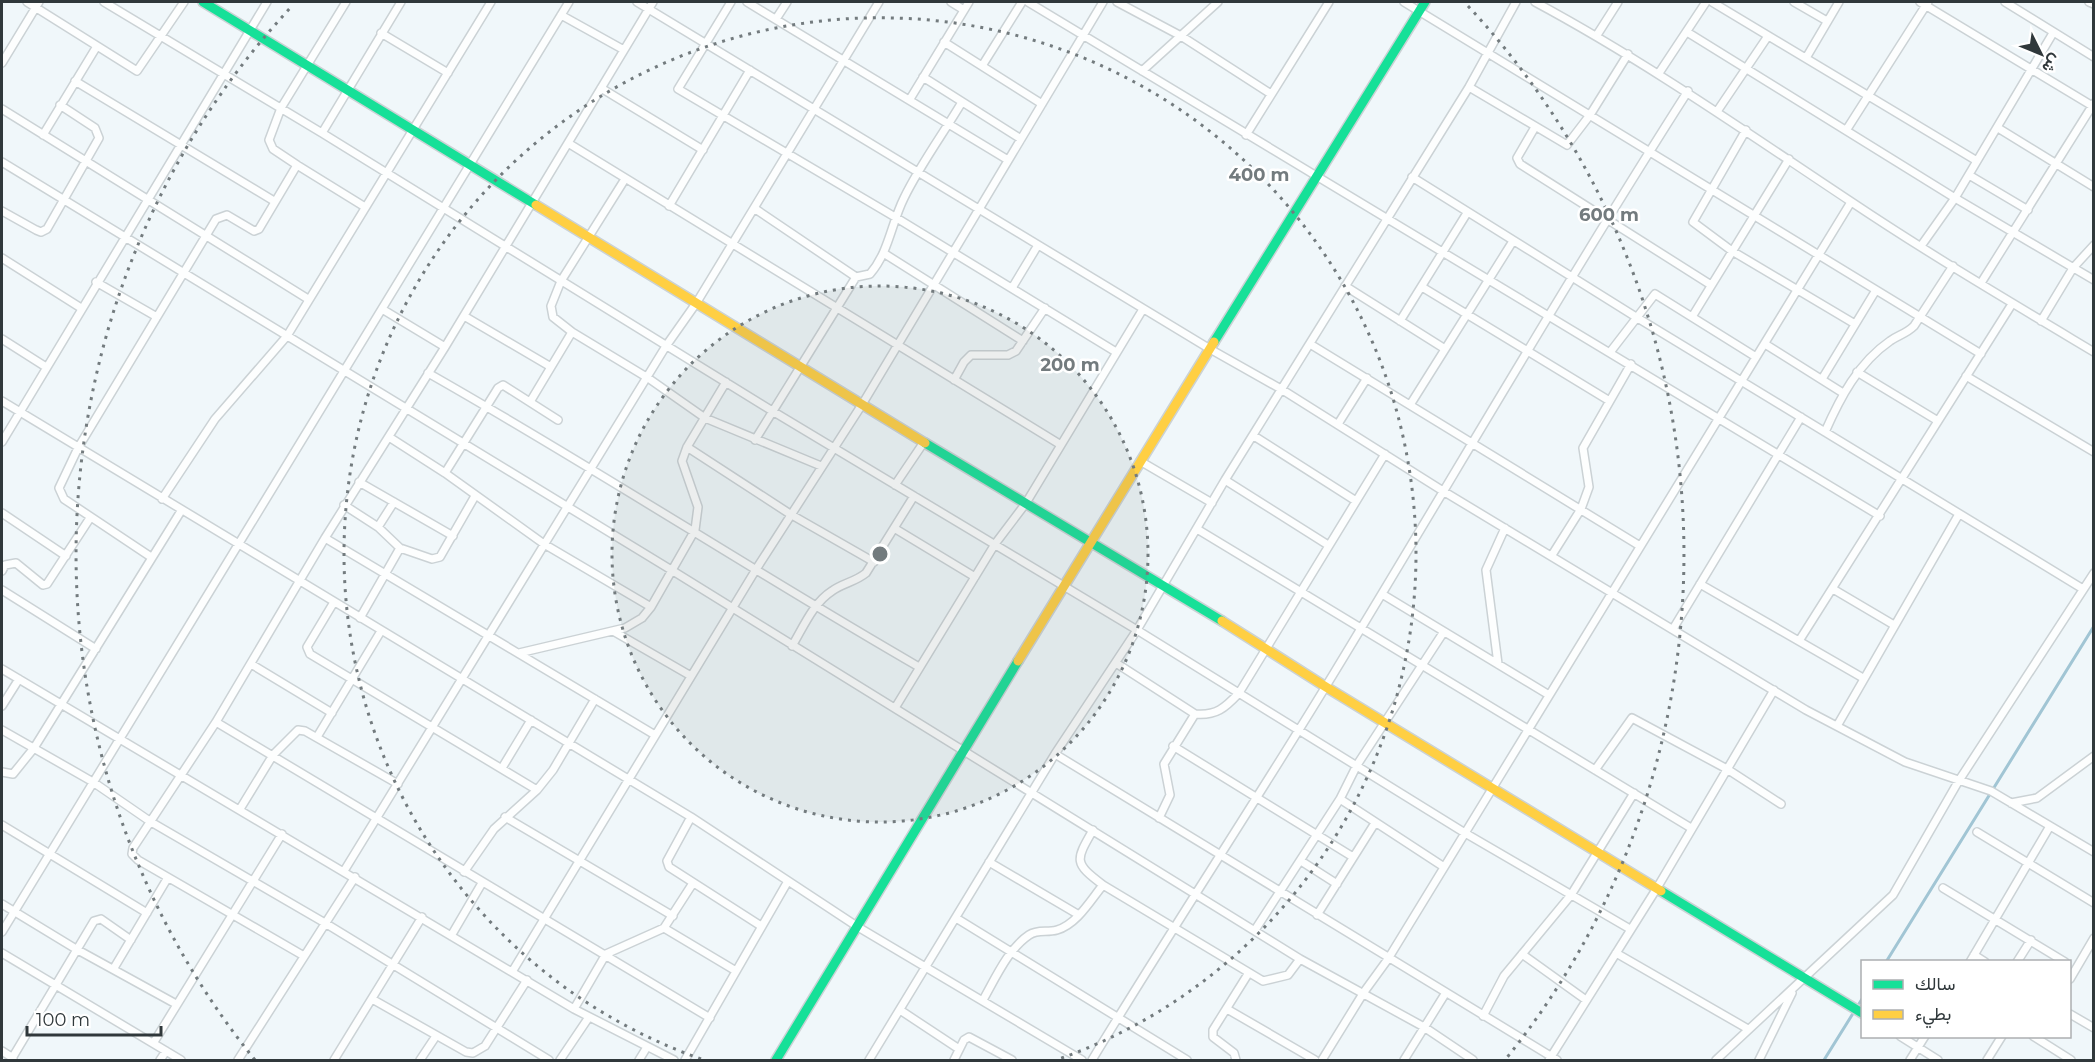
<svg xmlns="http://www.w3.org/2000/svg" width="2095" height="1062" viewBox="0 0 2095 1062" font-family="Montserrat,Vazirmatn,sans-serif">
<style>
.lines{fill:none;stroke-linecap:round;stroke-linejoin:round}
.stream{stroke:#a1c5d4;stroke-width:3}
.street-casing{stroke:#cbd2d5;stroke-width:10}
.fast-casing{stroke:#cbd2d5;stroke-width:12}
.slow-casing{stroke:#cbd2d5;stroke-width:12}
.street{stroke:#fdfefe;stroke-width:7}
.fast{stroke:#16e098;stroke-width:9}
.slow{stroke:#ffcf43;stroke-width:9}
.ring{fill:none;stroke:#737b7e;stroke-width:3;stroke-dasharray:3 6}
.centre{fill:#737b7e;stroke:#fff;stroke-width:3}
.ring-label{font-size:18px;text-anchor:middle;font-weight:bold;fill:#737b7e;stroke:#fff;stroke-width:5;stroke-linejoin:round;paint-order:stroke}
</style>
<rect width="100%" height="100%" fill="#f0f7fa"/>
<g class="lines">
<path class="stream" d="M1886,962L2094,626
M1824,1060L1862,999"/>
<defs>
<path id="street" d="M27,2L137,71L184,2
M104,2L322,133L774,412L1137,630L1465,833L1630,929
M637,2L1210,349L1281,389L1443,491L1806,710L1905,762L1991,791L2094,852
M731,2L678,89L895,217L1116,352
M747,2L1008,160
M951,2L964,10
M1028,2L1880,516
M1117,2L1181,36L1271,94
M1404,2L1981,354
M1535,2C1645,61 1746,132 1850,201C1929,254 2012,303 2094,352
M1712,2L1977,161
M1794,2L1827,21
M1920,2L2094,107
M2005,2L2094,57
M2089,2L2094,4
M561,15L624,50
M776,19L787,2
M1687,32L1955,198L2094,280
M381,33L448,73
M1597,35L1618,2
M944,42L1042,104
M1806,58L1839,2
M2,63L39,2
M982,66L1022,2
M1142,71L1218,2
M1659,73L1706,2
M923,77L1021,139
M75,81L274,201
M1469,87L1567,145L1590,115L1628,54
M601,88L703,150
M910,99L969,2
M2,109L308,299
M1718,110L1768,36
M1535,127L1517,158L1520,164L1711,285
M1998,128L2094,187
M1847,129L1928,2
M1746,130L1693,222L1732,251L1855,324
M322,133L401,2
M43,135L97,46
M1246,135L1329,2
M568,143L1061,445
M2,162L673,571L1300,959L1424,1027L1473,1060
M297,165L365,207
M1969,175L2028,210
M1412,177L1636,317L2083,589
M625,179L561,281L551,306L553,317L572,332L648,378L705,418L821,466
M669,206L750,70
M754,208L856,277L870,274C889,252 891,224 904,198C920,165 943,134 962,102
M2,211L36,230L41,232L47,229L99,138L95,128L60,105
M1921,246L1955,198L2053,33
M885,254L1023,341
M2,258L81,308
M96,282L157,317
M1981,283L2094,103
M1345,286L1445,349
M1422,287L1608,400
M1012,288L1038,245
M382,309L445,347
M464,316L551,367
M1692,317L1789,159
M1400,321L1467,213
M2041,321L2073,268L2094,245
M2,339L46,367
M1310,344L1640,546
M1765,344L1843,393
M1611,351L1655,294L1756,357
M1857,372L1938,421
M428,373C594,467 754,572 919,667
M1966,376L2094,452
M1822,379L1876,290
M954,380L964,362L971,355H1008L1016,351L1045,308
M2,401L691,817L858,927L1082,1060
M530,402L572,332
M1410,405L1513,241
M1338,424L1367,378
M1825,432C1840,398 1858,363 1890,341C1898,335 1906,334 1914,326L1953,266
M1254,436L1356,501
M389,437L445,473L544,544L651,607
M755,440L856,277
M2,442L267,2
M687,447L790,514L874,562
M1140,461L1212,503
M445,473L498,388L503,385L558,420
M1225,480L1328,545
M359,482L453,536
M895,485L924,442
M162,499L215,419L287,336L491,2
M344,505L378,527L400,548
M2,513L66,556
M378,527L394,502
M894,528L975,577
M1197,529L1691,828
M325,538L655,735
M1552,555L1581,509L1589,487L1583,448L1631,364
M151,557L64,499L59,488L78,448L216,219L227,215L254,231L259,229L297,165L273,149L269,140L281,108L346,2
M2,571L5,565L16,563L43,585L47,584L90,518
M1700,584L1863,678
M1833,589L1894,625
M2,590L96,649
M1382,594L1549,695
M334,602L307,647L310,654L537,790
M360,618L400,548L432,559L440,557L475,496
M1673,629L1801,417
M613,631L691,676
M1799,641L2012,304
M792,646C803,628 813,603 832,591C843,583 855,582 866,573L914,496
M519,653L625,628L642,618L651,607L695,530L698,507L682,461L687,447L726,382
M1116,663L1195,714C1216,716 1225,708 1239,693L1385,454
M251,664L332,713
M1498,664L1486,570L1505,528
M2,669L574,1009L674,1060
M2,706L19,679
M895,708L995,544L1026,503L1143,309
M216,722L710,1018
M1837,726L1959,514
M2,730L93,782L151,822L325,923L549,1060
M317,737L381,631
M1173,746L1353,857
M1055,754L1557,1060
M502,768L531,720
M1595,770L1632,718L1727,769L1781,804
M2,772L13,774L34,748L181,511
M1340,799L1444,867
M2011,803L2037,798L2094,756
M240,809L273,755L298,730L305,731L398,784
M505,817L673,916
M691,817L667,861L669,867L761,926
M1159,818L1170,795L1164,764L1195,714
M2,825L147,913
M1093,830C1075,861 1074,863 1103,885L1263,981L1288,975L1300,959
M1977,832L2094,903
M1301,861L1337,884
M989,862L1079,915
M344,871L666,346L697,302L879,2
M464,872L494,829L537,790L553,770L595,699
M1943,888L2065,962
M2,904L76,949L176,1004
M1317,915L1375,823
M956,918L1187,1060
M664,928L736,971
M1255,930L1340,799L1357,765L1443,633
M2,932L569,2
M451,936L482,883
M2,953L181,1060
M1616,953L1748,1029
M1522,954L1586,1000
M1974,955L1985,962
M304,956L138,860L132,854L133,848L216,722L325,538L445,347L653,2
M1970,962L2050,826
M2017,962L2031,940
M114,968L167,879
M512,972L755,571L863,403L1103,2
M2070,979L2094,938
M372,999L466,1052L473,1053L485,1046L527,980
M983,1000C995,979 1008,949 1029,935C1038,929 1047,933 1057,930C1077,924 1090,901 1103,885
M574,1009L606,954L664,928L693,883
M1227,1009L1315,1060
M900,1010L959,1049
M2070,1014L2094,1028
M1483,1016L1504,976L1571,895L1634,793
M1900,1036L1938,1060
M2033,1036L2071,1060
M154,1042L282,834
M2,1051L13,1058
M11,1060L94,921L101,919L131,940
M160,1060L166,1051
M238,1060L355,877
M334,1060L422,917
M420,1060L436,1036
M560,1060L589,1017
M639,1060L647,1047
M685,1060L788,881
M869,1060L1055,754L1137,630L1225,480L1469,87L1516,2
M954,1060L964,1040L969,1037L1012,1060
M1092,1060C1171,930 1255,803 1334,673C1452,479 1566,282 1688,91
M1236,1060L1234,1053L1213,1037V1030L1248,974
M1322,1060L1364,992L1388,959L1851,202
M1404,1060L1445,994
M1549,1060L1657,888L1774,690
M1716,1060L1893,895L1958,782L2094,573
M1759,1060L1792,993
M1910,1060L1925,1036
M1987,1060L2002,1036"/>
<path id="fast" d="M203,2L536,205
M1214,342L1425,2
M925,443L1222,621
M1661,891L1862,1013
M776,1060L1018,661"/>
<path id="slow" d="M536,205L925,443
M1222,621L1326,687L1661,891
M1018,661L1214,342"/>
</defs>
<use href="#street" class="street-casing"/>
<use href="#fast" class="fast-casing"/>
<use href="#slow" class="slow-casing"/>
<use href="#street" class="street"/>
<use href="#fast" class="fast"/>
<use href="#slow" class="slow"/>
</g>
<circle cx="880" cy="554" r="268" fill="#737b7e" fill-opacity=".12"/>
<g class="ring">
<circle cx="880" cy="554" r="268"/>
<path d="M701 1059A536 536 0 1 1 1059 1059"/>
<path d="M255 1060A804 804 0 0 1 292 6M1468 6A804 804 0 0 1 1505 1060"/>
</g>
<circle cx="880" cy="554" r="9" class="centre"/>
<g class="ring-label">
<text x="1259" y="181">400 m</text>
<text x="1609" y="221">600 m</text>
<text x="1070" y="371">200 m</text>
</g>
<rect width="2095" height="1062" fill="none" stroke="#30383b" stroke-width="6"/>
<rect x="1861" y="960" width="210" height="78" fill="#ffffff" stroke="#acafb1" stroke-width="1.5"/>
<rect x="1873" y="980" width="30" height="9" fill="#16e098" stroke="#acafb1" stroke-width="1.5"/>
<text x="1915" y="990" font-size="18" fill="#30383b">سالك</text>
<rect x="1873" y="1010" width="30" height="9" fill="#ffcf43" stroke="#acafb1" stroke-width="1.5"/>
<text x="1915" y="1020" font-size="18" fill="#30383b">بطيء</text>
<g transform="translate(2041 54) rotate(133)" stroke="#ffffff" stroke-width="4.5" paint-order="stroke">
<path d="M0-4.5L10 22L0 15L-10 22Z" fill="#30383b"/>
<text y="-9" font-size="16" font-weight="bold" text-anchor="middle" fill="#30383b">ش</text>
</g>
<path d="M27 1026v9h134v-9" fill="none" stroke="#30383b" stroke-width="3"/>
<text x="36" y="1026" font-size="18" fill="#30383b" stroke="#ffffff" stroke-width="4.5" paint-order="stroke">100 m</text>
</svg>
